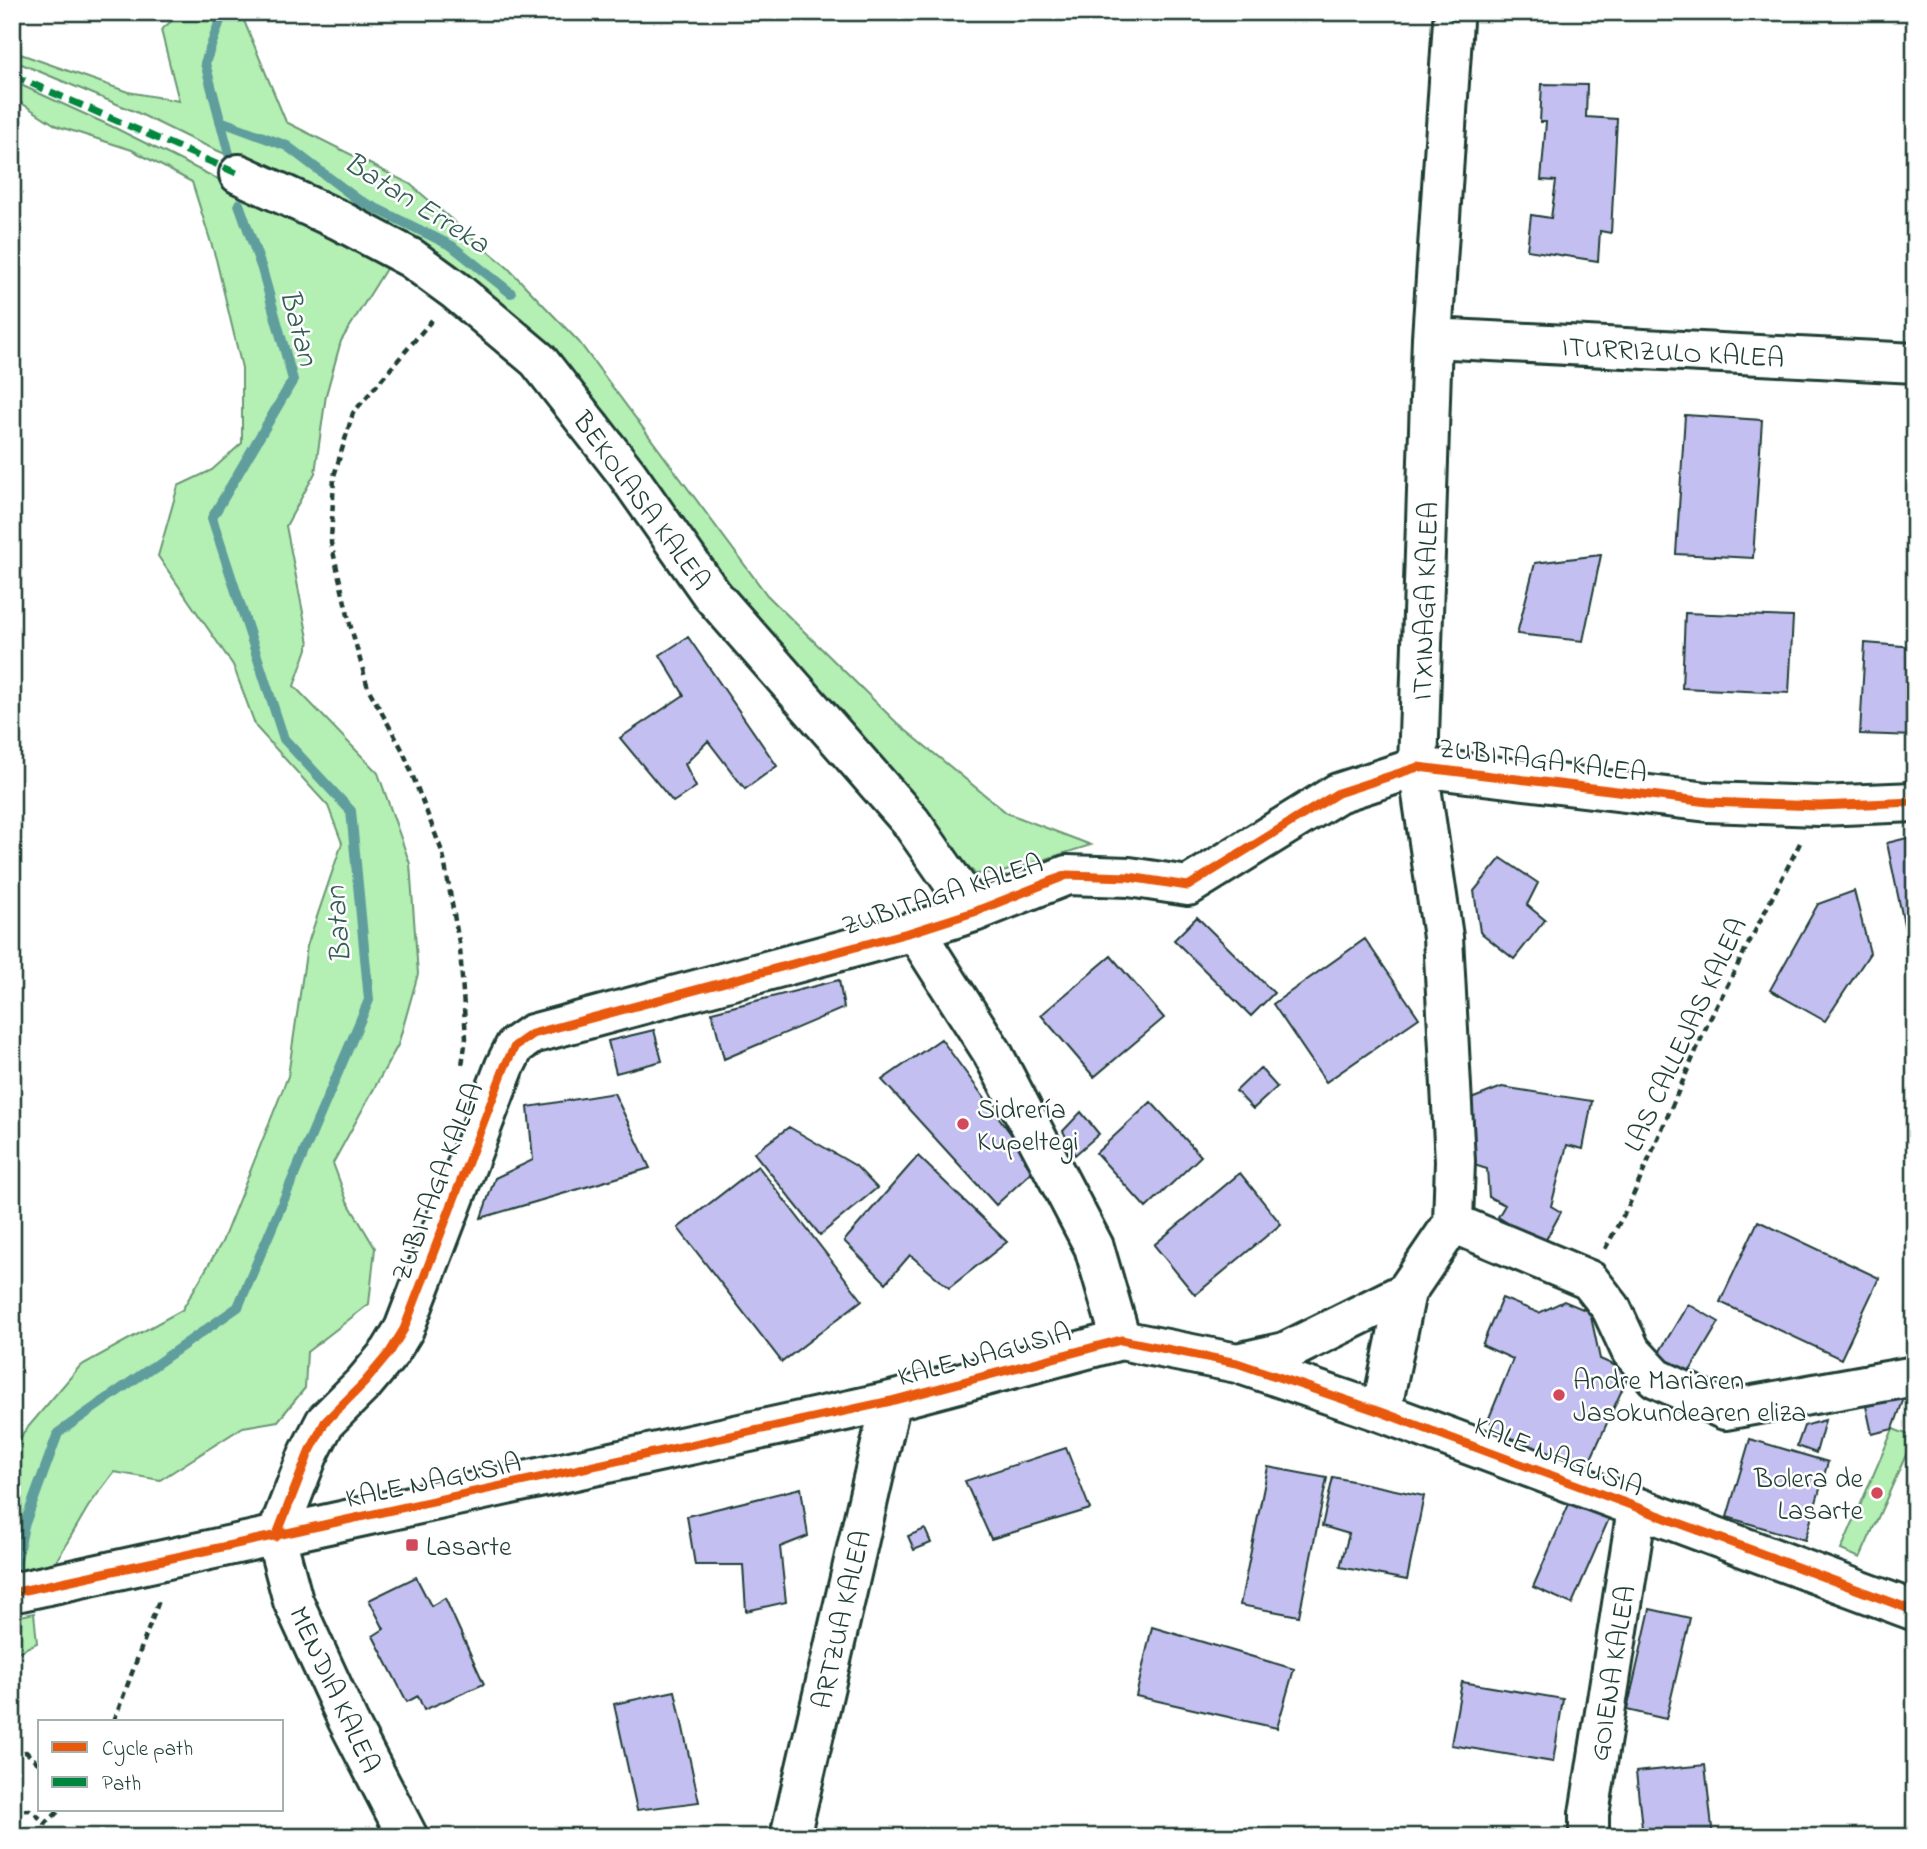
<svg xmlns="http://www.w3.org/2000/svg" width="1927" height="1849" viewBox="0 0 1927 1849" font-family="'Indie Flower',sans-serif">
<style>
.green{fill:#b4efb3;stroke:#6a9674;stroke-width:2}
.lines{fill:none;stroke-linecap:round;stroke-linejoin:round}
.stream{stroke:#619e9e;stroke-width:10}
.building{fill:#c4bff1;stroke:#1f3d34;stroke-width:2}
.minor-casing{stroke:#1f3d34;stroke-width:44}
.path{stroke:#1f3d34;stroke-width:4.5;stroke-dasharray:7 5;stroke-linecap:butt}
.minor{stroke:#fff;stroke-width:38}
.quiet{stroke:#00873e;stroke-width:7;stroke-dasharray:14 7;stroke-linecap:butt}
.cycleway-casing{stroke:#fff;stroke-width:13}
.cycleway{stroke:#e8590c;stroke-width:9}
.poi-dot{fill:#d1495b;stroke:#fff;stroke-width:2.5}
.labels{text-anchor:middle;stroke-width:5;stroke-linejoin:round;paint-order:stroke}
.street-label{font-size:28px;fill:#1f3d34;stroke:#fff}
.poi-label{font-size:28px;fill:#1f3d34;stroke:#fff;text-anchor:start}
.water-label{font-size:30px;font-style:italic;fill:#355d57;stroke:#fff}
</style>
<rect width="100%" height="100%" fill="#fff"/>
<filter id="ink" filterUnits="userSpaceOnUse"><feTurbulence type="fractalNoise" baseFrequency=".0143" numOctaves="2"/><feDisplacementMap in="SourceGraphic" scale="14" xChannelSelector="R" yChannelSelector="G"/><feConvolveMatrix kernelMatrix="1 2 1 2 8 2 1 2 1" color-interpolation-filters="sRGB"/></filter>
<g filter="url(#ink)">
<path class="green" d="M182,12H243L242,16L286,122L410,184L507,267L579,342L767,595L898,724L1007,813L1091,845L1003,872L975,874L783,652L691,539L607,414L501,310L325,198L189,138L136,112L12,60V51L128,92L179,101L161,30Z
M12,81L111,126L389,264L341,341L326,395L315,473L286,526L309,643L294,686L378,773L410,864L418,974L398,1045L333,1163L347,1201L375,1248L369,1304L307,1352L305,1388L278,1421L243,1427L160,1480L114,1472L88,1507L51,1570L12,1578V1460L23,1433L80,1366L182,1310L222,1242L288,1076L307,946L342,843L328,806L256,727L233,665L158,556L178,486L212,470L242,443V368L216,259L192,182L132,150L57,126L12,97Z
M1893,1429L1914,1437L1860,1558L1841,1550Z
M34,1613L37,1643L12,1655V1618Z"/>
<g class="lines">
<path class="stream" d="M223,12L205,63L229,154
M220,121L287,146L357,199L452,246L511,293
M12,1583L24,1526L58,1433L238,1307L369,1000L351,811L284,739L212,518L293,380L262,269L239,204"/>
</g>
<path class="building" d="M1542,84L1587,85L1586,117L1617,119L1611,233L1600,231L1598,261L1527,250L1531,215L1551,218L1556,181L1541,180L1546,122H1540Z
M1685,415L1762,420L1753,558L1676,554Z
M1601,555L1583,641L1517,634L1535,563Z
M1685,613L1793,617L1789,693L1682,688Z
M688,637L777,766L745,789L708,741L685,764L696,787L673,802L620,738L684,695L660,655Z
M1865,643L1915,647V736L1860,734Z
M1915,836V977L1887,843Z
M1501,858L1538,883L1527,905L1545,920L1514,959L1480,932L1474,891Z
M1854,891L1870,953L1825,1021L1770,990L1818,904Z
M1197,917L1274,993L1251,1016L1174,940Z
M1365,939L1419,1018L1326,1082L1273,1004Z
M1111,956L1164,1018L1094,1077L1041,1015Z
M839,980L844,1008L724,1059L712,1012Z
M654,1030L662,1061L616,1073L608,1041Z
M941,1039L1036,1168L996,1205L882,1080Z
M1260,1068L1277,1087L1253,1109L1236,1091Z
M1502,1087L1592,1101L1583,1149L1567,1145L1551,1206L1561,1212L1543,1245L1498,1217L1505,1205L1489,1197L1487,1169L1474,1165L1466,1101Z
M614,1093L650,1168L481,1218L495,1178L533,1160L528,1107Z
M1151,1102L1201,1156L1146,1208L1096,1153Z
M1081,1112L1099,1134L1075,1155L1063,1131Z
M789,1127L856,1166L877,1188L820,1235L754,1153Z
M918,1156L1007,1242L949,1288L910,1255L886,1283L844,1241Z
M758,1166L862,1300L782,1362L678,1228Z
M1240,1173L1281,1224L1195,1295L1154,1245Z
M1758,1221L1879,1278L1841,1359L1720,1302Z
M1502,1298L1539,1313L1564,1301L1590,1312L1600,1359L1630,1372L1585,1472L1498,1439L1489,1418L1513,1359L1482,1345Z
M1688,1304L1719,1322L1688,1374L1657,1356Z
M1904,1398L1893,1429L1872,1434L1866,1406Z
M1825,1420L1816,1453L1797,1446L1804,1426Z
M1750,1439L1828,1462L1805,1540L1727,1517Z
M1066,1448L1090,1509L991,1539L965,1481Z
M1268,1467L1327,1478L1299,1616L1240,1605Z
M1333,1477L1424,1496L1407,1580L1340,1567L1349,1534L1322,1526Z
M801,1488L808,1536L780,1547L786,1602L746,1611L743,1565H695L687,1516Z
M1572,1497L1611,1514L1572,1604L1533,1587Z
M925,1529L931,1543L914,1550L908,1536Z
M416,1577L431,1606L445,1598L484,1684L424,1710L418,1696L407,1702L373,1636L384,1629L369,1600Z
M1650,1609L1690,1618L1666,1719L1627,1710Z
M1152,1627L1294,1669L1277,1728L1136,1696Z
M1462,1682L1563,1699L1553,1762L1451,1745Z
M675,1691L699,1802L637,1810L614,1704Z
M1705,1765L1713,1837H1643L1636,1772Z"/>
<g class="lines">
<defs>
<path id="minor" d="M239,174L339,220L411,258L456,291L538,360L627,474L712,595L911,822L974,912
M1432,338L1915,363
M915,931L992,1052L1094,1247L1121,1340
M1453,1223L1589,1280L1611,1308L1631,1351L1656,1378L1725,1410L1915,1376
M1237,1363L1285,1352L1406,1292
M1381,1412L1406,1292L1453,1223L1455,1161L1443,937L1418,767L1432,338L1453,21
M276,1537L308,1455L325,1422L364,1383L390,1352L404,1329L505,1066L515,1046L532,1034L915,931L974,912L1067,875L1129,877L1188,886L1338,793L1418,767L1708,802L1819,806L1915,802
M276,1537L293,1601L348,1721L408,1837
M12,1593L891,1401L1121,1340L1237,1363L1381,1412L1915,1611
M790,1837L891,1401
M1589,1837V1814L1637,1509"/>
</defs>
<use href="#minor" class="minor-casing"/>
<path class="path" d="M432,320L353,413L334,476L331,543L350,624L368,688L403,751L443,854L460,948L466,1038L462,1065
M1605,1249L1629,1205L1708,1023L1800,843
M114,1721L160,1598
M12,1754L26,1752L40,1765
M12,1811L30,1810L46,1823L61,1809
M41,1837L46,1823"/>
<use href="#minor" class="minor"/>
<path class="quiet" d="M1453,21L1454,12
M12,75L239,174"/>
<defs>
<path id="cycleway" d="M276,1537L308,1455L325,1422L364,1383L390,1352L404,1329L505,1066L515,1046L532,1034L915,931L974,912L1067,875L1129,877L1188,886L1338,793L1418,767L1708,802L1819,806L1915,802
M12,1593L891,1401L1121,1340L1237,1363L1381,1412L1915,1611"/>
</defs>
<use href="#cycleway" class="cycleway-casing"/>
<use href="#cycleway" class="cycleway"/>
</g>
</g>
<g class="poi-dot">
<circle cx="963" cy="1124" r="7"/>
<circle cx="1559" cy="1395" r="7"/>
<circle cx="1877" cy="1493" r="7"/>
<rect x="405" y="1538" width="14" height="14" rx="3.5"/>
</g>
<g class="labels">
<g class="street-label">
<text transform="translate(1673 351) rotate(3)" y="10">ITURRIZULO KALEA</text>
<text transform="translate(643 500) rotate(54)" y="10">BEKOLASA KALEA</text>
<text transform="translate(1424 601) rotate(-88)" y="10">ITXINAGA KALEA</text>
<text transform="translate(1543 759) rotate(7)" y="10">ZUBITAGA KALEA</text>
<text transform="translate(942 893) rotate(-18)" y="10">ZUBITAGA KALEA</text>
<text transform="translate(1684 1034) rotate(-65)" y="10">LAS CALLEJAS KALEA</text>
<text transform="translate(436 1181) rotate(-69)" y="10">ZUBITAGA KALEA</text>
<text transform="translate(984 1353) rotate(-15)" y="10">KALE NAGUSIA</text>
<text transform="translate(1559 1455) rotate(21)" y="10">KALE NAGUSIA</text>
<text transform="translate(433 1479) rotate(-12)" y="10">KALE NAGUSIA</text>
<text transform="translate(840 1619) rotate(-77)" y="10">ARTZUA KALEA</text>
<text transform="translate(1611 1673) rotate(-81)" y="10">GOIENA KALEA</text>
<text transform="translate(336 1689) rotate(65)" y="10">MENDIA KALEA</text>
</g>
<g class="poi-label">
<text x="977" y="1118">Sidrería<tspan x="977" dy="32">Kupeltegi</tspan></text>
<text x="1573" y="1389">Andre Mariaren<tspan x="1573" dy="32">Jasokundearen eliza</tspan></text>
<text x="1863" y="1487" text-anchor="end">Bolera de<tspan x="1863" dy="32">Lasarte</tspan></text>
<text x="426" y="1555">Lasarte</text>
</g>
<g class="water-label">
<text transform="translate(417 202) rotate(32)" y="10">Batan Erreka</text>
<text transform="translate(300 327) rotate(75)" y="10">Batan</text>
<text transform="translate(337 925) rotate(-95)" y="10">Batan</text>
</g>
</g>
<rect width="1927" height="1849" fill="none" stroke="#fff" stroke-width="42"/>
<rect x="21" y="21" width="1885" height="1807" fill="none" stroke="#1f3d34" stroke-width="2.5" filter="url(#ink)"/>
<rect x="38" y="1720" width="245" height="91" fill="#ffffff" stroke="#a5b1ae" stroke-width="2"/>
<rect x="52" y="1742" width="35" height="10" fill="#e8590c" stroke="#a5b1ae" stroke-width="2"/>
<text x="102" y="1755" font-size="21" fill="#1f3d34">Cycle path</text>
<rect x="52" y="1777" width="35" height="10" fill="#00873e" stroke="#a5b1ae" stroke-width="2"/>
<text x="102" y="1790" font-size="21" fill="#1f3d34">Path</text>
</svg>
